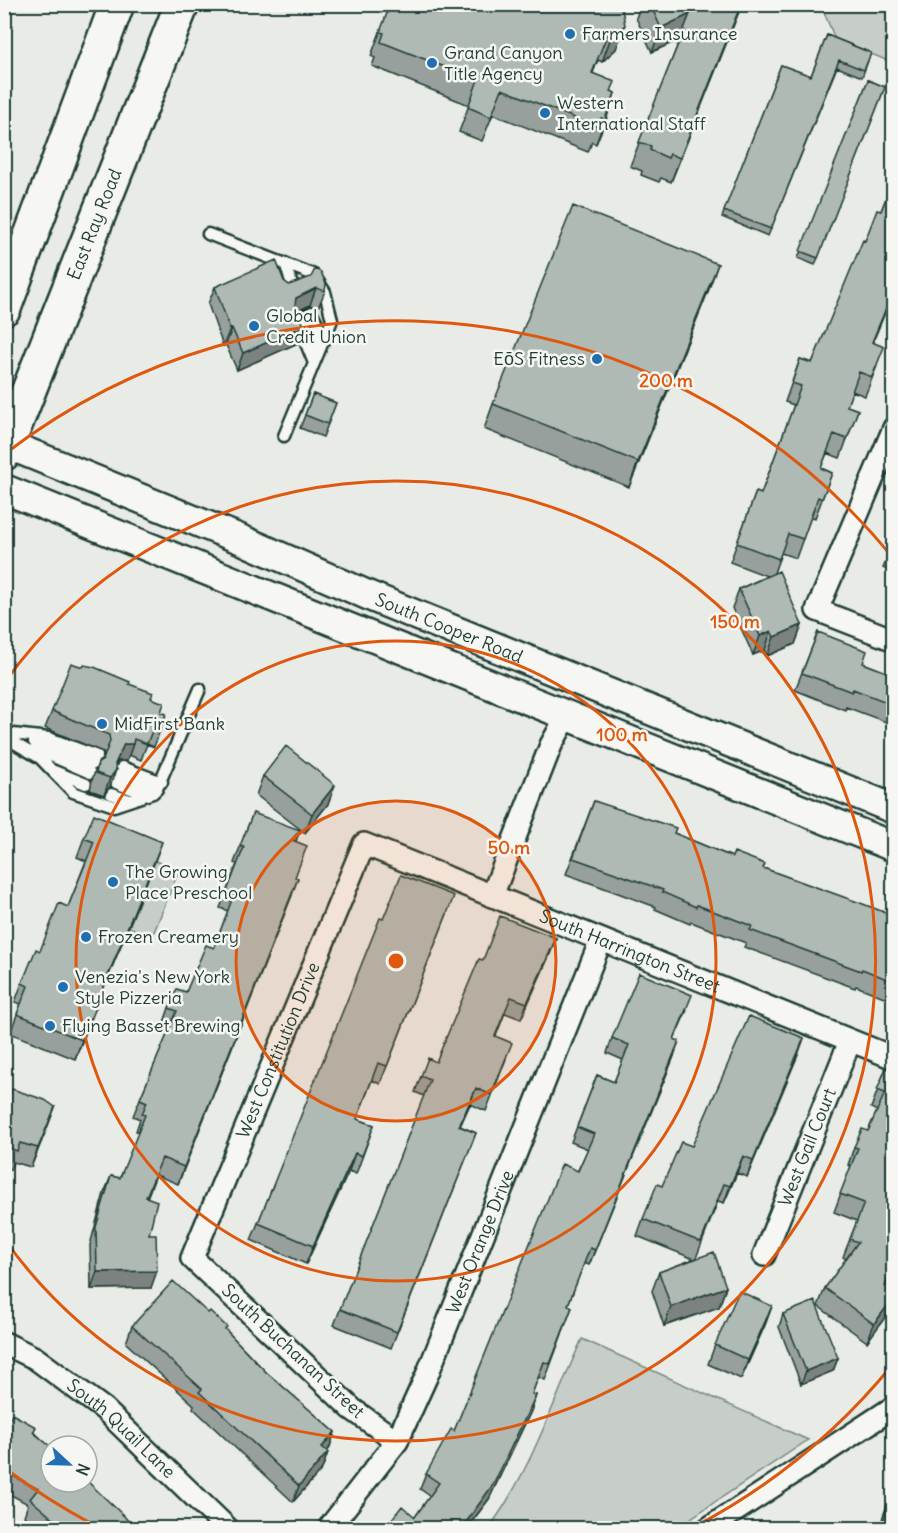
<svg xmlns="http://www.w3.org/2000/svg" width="898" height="1533" viewBox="0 0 898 1533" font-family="Delius,sans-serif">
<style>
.green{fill:#c7cec9;stroke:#73867e;stroke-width:1.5}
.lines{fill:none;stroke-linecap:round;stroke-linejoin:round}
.lane-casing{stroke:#1f3d34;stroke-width:15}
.street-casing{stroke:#1f3d34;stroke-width:26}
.secondary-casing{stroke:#1f3d34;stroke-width:33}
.primary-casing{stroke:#1f3d34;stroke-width:38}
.lane{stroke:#f6f6f2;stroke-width:10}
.street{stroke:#f6f6f2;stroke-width:21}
.secondary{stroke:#f6f6f2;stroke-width:28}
.primary{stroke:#f6f6f2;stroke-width:33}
.wall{fill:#97a09c;stroke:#1f3d34;stroke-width:1.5}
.shaded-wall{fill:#7b827f;stroke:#1f3d34;stroke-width:1.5}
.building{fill:#b0bab5;stroke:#1f3d34;stroke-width:1.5}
.ring{fill:none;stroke:#de580e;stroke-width:3}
.poi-dot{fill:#1f6fb2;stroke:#f6f6f2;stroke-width:2}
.labels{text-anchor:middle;stroke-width:5;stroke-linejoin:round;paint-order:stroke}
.poi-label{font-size:18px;fill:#1f3d34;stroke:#f6f6f2;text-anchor:start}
.street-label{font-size:18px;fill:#1f3d34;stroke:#f6f6f2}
.centre{fill:#de580e;stroke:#f6f6f2;stroke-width:3}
.ring-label{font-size:18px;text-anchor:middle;font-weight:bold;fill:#de580e;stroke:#f6f6f2;stroke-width:5;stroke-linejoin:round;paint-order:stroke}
</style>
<rect width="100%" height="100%" fill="#e9ebe7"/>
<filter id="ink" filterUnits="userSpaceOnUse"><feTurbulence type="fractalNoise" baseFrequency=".0167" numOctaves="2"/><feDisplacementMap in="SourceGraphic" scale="12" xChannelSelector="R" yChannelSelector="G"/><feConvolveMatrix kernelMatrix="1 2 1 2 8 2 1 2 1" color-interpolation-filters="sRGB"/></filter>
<g filter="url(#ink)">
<path class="green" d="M821,5H893V63L835,39Z
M155,861L179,870L152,937L129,927Z
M582,1339L808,1440L676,1528H489C530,1473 553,1402 582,1339Z"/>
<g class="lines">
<defs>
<path id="lane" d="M208,234L314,275L325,292L332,320L284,436
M285,263L294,291
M312,312L324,339
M304,315L319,351
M296,319L314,363
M4,733L49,738L97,756
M4,737L40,758L73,792L114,806L153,793L157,789L200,689
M34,742L94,764
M35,749L90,773
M122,767L162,782
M54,771L86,784
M119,775L157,789
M116,783L147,795
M111,794L130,800"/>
<g id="street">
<path d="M894,428L817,610L894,640"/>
<path d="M492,896L551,745L567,716"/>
<path id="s1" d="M764,1255L850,1041"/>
<path id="s2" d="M4,1343L35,1358L104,1409L227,1528"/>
<path id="s3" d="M397,1441L352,1409L192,1258L364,844L894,1058"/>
<path id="s4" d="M329,1528L397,1441L427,1375L601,940"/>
<path d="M709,1528L894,1407"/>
</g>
<g id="secondary">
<path id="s5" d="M4,443L240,539L372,597L894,809"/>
<path d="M4,489L894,847"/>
</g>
<g id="primary">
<path d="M4,308L117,4"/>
<path id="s6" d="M4,453L182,4"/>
</g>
</defs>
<use href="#lane" class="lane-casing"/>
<use href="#street" class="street-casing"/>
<use href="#secondary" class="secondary-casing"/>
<use href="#primary" class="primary-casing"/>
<use href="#lane" class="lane"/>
<use href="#street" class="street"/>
<use href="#secondary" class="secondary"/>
<use href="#primary" class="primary"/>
</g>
<path class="wall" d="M621,4L616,49L602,62L598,60L593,73L612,91L615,93L596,144L592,142L588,152L493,114L482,141L459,132L469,105L372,66L375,58L371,56L380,32L394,6Z
M641,4H742L671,182L661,178L659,182L641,175L642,171L630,166L680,39L652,52L636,18Z
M827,35L871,53L862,77L837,67L768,236L722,217L781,65L811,76Z
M868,80L885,87L815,265L798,258Z
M894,178V305L889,303L872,343L877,366L865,396L852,391L847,406L858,410L840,458L827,453L821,468L832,473L815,518L811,516L796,558L781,553L774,573L802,625L795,644L767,656L765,650L753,655L732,608L739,589L767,576L730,562L756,492L761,494L794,405L785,402L800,359L812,363L865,241L881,211Z
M311,277L325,291L318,308L310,305L298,311L304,326L298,343L237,370L226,345L223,346L208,304L215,287L284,281L289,285Z
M709,289L629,487L484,429L493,404Z
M313,394L336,403L323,437L300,428Z
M894,543V573L883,568Z
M818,632L863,663L894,675V725L846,707L845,710L795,690Z
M83,667L129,684L152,698L161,712L166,714L154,747L147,744L141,760L129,755L127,761H118L110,787L104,795L90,790L92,780L98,763L103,760L104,757L103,752L45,728L52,711Z
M263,776L328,804L305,833L256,795Z
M594,801L674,833L732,857L763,868L894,916V1001L856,986L855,988L744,947L746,943L691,922L690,924L655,909L656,907L566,874Z
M253,813L296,842L295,877L292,895L178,1184L156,1175L147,1198L151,1288L91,1289L90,1245L104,1193L111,1176L120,1178L139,1132L136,1131L140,1119L133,1116L140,1099L170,1028L163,1025L169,1008L186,992L214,948L228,911L220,908L237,864L234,863Z
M84,838L155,861L75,1059L10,1033L21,1004L15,1002L22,983L40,951L68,907L86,861L77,857Z
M447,914L380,1084L372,1080L357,1119L374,1125L356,1174L349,1171L306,1264L251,1240L258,1223L383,919Z
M556,938L550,954L521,1019L505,1013L496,1036L506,1059L486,1111L470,1104L460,1126L476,1133L391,1348L334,1325L424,1096L415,1092L421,1076L436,1062L483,960Z
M687,1010L674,1039V1056L589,1265L584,1263L568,1305L572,1307L545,1380L538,1377L532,1394L536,1395L531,1411L489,1499L467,1528H386L388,1524L415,1517L430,1496L420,1489L426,1474L454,1431L588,1149L571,1142L597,1075L614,1082L623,1060L607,1053L612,1038Z
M804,1038L747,1177L737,1173L724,1203L718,1201L696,1258L726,1287L719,1307L664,1326L652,1291L659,1272L694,1259L637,1236L643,1219L692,1146Z
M886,1068L891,1227L894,1228V1266L886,1286L894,1292V1300L889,1312L867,1342L818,1306L825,1288L846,1259L843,1257L857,1221L834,1212L851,1166L848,1165L854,1147L868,1131L877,1111L871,1108Z
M4,1107H55L31,1167L13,1162L10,1170L4,1168Z
M772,1306L765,1325L741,1379L708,1364L715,1345Z
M783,1314L838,1358L833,1371L801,1384L779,1327Z
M132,1326L226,1330L266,1372L335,1432L329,1449L327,1451L328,1452L322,1469L293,1502L193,1408L194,1405L126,1343Z
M4,1420L34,1432L134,1528H38L24,1516L28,1504L4,1491Z
M888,1503L894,1528H880L883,1516Z"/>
<path class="shaded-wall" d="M741,4H742L671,182L680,158Z
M690,14L681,39L652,52L661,28Z
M625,25L616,49L602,62L611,37Z
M615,93L607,117L596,144L605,119Z
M718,264L709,289L629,487L638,462Z
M316,288L310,305L290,315L296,298Z
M894,289L889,303L865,361L872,342Z
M304,326L298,343L237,370L243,353Z
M232,328L226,345L223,346L230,329Z
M802,625L795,644L767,656L774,637Z
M771,631L765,650L753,655L760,636Z
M124,744H133L127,761H118L111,776L116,770L110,787L104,795L115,764Z
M335,785L328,804L305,833L312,814Z
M300,830L294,847L292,840Z
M162,842L155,861L75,1059L82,1040Z
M298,878L292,895L178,1184L184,1167Z
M556,938L550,954L521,1019L527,1003Z
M804,1038L798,1055L747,1177L753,1160Z
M679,1041L674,1056L589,1265L595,1250Z
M476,1088L470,1104L453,1142L459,1126Z
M55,1107L48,1126L31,1167L38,1148Z
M355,1153L349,1171L306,1264L313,1246Z
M743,1156L737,1173L724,1203L730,1186Z
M157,1271L151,1288L91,1289L97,1272Z
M726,1287L719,1307L664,1326L671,1307Z
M894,1297V1300L889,1312L867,1342L874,1324Z
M772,1306L765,1325L741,1379L748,1360Z
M838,1358L833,1371L801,1384L806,1371Z
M536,1395L531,1411L489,1499L467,1528H462Z
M335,1432L329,1449L316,1464L322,1447Z
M328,1452L322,1469L293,1502L299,1486Z"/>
<path class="building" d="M395,4H621L625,25L611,37L607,35L592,73L615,82L611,91L615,93L605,119L601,118L597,127L502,89L491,117L468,107L478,80L381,42L384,33L380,32L390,5L394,6Z
M650,4H741L680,158L670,154L668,158L650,150L651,146L639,142L690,14L661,28Z
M827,35L871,53L864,70L839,60L771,229L724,211L781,65L811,76Z
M868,80L885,87L818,258L800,251Z
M894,178V289L872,342L884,347L872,377L859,372L847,406L858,410L847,439L834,434L821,468L832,473L822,499L818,497L803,539L788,534L779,559L737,543L756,492L761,494L801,386L792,383L800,359L812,363L863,240L865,241L877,210L881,211Z
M573,206L718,264L638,462L493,404Z
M276,260L284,281L289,285L311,277L315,269L321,272L326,284L325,291L316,288L296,298L295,305L304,326L243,353L232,328L230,329L215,287Z
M313,394L336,403L328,424L305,415Z
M894,543V553L890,551Z
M779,571L802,625L774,637L771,631L760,636L739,589Z
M818,632L867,651L863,663L894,675V705L853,689L852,692L802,673Z
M71,663L83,667L84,665L94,667L130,682L129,684L153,693L151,698L164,703L161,712L166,714L160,731L153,728L147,744L134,739L133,744H124L115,764L116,770L110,778L96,773L98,763L103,760L110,741L109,735L52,711Z
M286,746L335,785L312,814L263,776Z
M594,801L676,828L674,833L732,857L734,852L765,864L763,868L863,904L894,916V982L862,969L861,971L750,930L752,926L697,905L696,907L662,892L663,890L573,858Z
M253,813L300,830L292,840L307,846L295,877L298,878L184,1167L162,1158L146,1197L157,1201L149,1234H156L157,1271L97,1272L96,1227L111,1176L120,1178L145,1115L142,1114L147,1102L140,1099L177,1011L169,1008L177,989L186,992L206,945L214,948L234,894L227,891L244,847L240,846Z
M94,814L162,842L82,1040L17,1014L28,986L22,983L36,949L40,951L59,903L68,907L94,842L84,838Z
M401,875L454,896L387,1066L378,1063L357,1119L374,1125L362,1156L355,1153L313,1246L258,1223L380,918L383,919Z
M500,916L556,938L527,1003L511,997L495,1036L512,1043L491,1095L476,1088L459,1126L476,1133L397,1332L340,1309L430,1080L421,1076L428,1058L436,1062L479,959L483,960Z
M639,973L692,995L674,1039L679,1041L595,1250L590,1248L568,1305L572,1307L550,1364L544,1362L532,1394L536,1395L494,1483L462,1528H394L388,1524L402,1506L415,1517L439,1483L426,1474L451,1429L454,1431L562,1164L578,1171L594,1134L577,1127L597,1075L614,1082L629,1045L612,1038Z
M749,1016L804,1038L753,1160L743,1156L730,1186L724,1184L701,1242L643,1219L657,1184L662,1186L681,1142L692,1146Z
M886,1068L894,1071V1221L891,1227L894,1228V1265L885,1286L894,1292V1297L874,1324L825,1288L858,1242L850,1239L864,1203L840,1194L858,1148L854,1147L862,1129L868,1131L885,1093L877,1090Z
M12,1089L45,1100L55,1107L38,1148L20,1143L17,1151L4,1146V1107Z
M714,1252L726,1287L671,1307L659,1272Z
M173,1281L208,1313L210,1311L227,1327L225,1329L266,1372L335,1432L322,1447L328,1452L299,1486L199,1392L202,1389L132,1326Z
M739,1291L772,1306L748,1360L715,1345Z
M815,1301L838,1358L806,1371L783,1314Z
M12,1414L36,1427L33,1432L51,1447V1482H87V1481L124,1516L134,1528H64L30,1499L38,1489L4,1471V1420L8,1422Z
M888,1503L894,1505V1528H882Z
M800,1525L802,1528H795Z"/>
</g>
<circle cx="396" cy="961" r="160" fill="#de580e" fill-opacity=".12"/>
<g class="ring">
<circle cx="396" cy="961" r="160"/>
<circle cx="396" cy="961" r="320"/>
<path d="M5 682A480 480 0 1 1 5 1240"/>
<path d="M893 1364A640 640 0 0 1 696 1526M96 1526A640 640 0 0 1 6 1469M6 453A640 640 0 0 1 893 558"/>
</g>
<g class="poi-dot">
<circle cx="570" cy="34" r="6"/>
<circle cx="432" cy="63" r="6"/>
<circle cx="545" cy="113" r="6"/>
<circle cx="254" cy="326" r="6"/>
<circle cx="597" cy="359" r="6"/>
<circle cx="102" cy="724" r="6"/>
<circle cx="113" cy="882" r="6"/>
<circle cx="86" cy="937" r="6"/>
<circle cx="63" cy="987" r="6"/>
<circle cx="50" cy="1026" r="6"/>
</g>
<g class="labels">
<g class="poi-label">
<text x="582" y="40">Farmers Insurance</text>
<text x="444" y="59">Grand Canyon<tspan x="444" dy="21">Title Agency</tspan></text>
<text x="557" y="109">Western<tspan x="557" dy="21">International Staff</tspan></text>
<text x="266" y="322">Global<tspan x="266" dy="21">Credit Union</tspan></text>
<text x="585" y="365" text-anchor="end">EōS Fitness</text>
<text x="114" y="730">MidFirst Bank</text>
<text x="125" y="878">The Growing<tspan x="125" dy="21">Place Preschool</tspan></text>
<text x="98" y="943">Frozen Creamery</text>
<text x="75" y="983">Venezia's New York<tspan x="75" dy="21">Style Pizzeria</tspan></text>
<text x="62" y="1032">Flying Basset Brewing</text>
</g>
<g class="street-label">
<text dy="6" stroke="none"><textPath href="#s6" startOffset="246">East Ray Road</textPath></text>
<text dy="6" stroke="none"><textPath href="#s5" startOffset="482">South Cooper Road</textPath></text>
<text dy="6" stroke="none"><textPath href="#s3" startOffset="1010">South Harrington Street</textPath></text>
<text dy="6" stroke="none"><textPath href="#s3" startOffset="500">West Constitution Drive</textPath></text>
<text dy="6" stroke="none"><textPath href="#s1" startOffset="116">West Gail Court</textPath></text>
<text dy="6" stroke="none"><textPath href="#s4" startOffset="326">West Orange Drive</textPath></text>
<text transform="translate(293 1351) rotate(43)" y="6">South Buchanan Street</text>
<text dy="6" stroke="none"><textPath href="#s2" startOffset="146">South Quail Lane</textPath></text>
</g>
</g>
<circle cx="396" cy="961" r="9" class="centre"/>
<g class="ring-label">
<text x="666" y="387">200 m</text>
<text x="735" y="628">150 m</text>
<text x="622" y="741">100 m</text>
<text x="509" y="854">50 m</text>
</g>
<rect width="898" height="1533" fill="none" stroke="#f6f6f2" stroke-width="24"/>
<rect x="12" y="12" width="874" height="1509" fill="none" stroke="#1f3d34" stroke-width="2" filter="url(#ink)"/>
<g transform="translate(69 1464) rotate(112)"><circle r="28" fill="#f6f6f2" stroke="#a0aca6" stroke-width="1.5"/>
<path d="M0-4.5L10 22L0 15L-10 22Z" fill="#1f6fb2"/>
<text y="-9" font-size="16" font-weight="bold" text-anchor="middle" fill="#1f3d34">N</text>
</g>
</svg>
